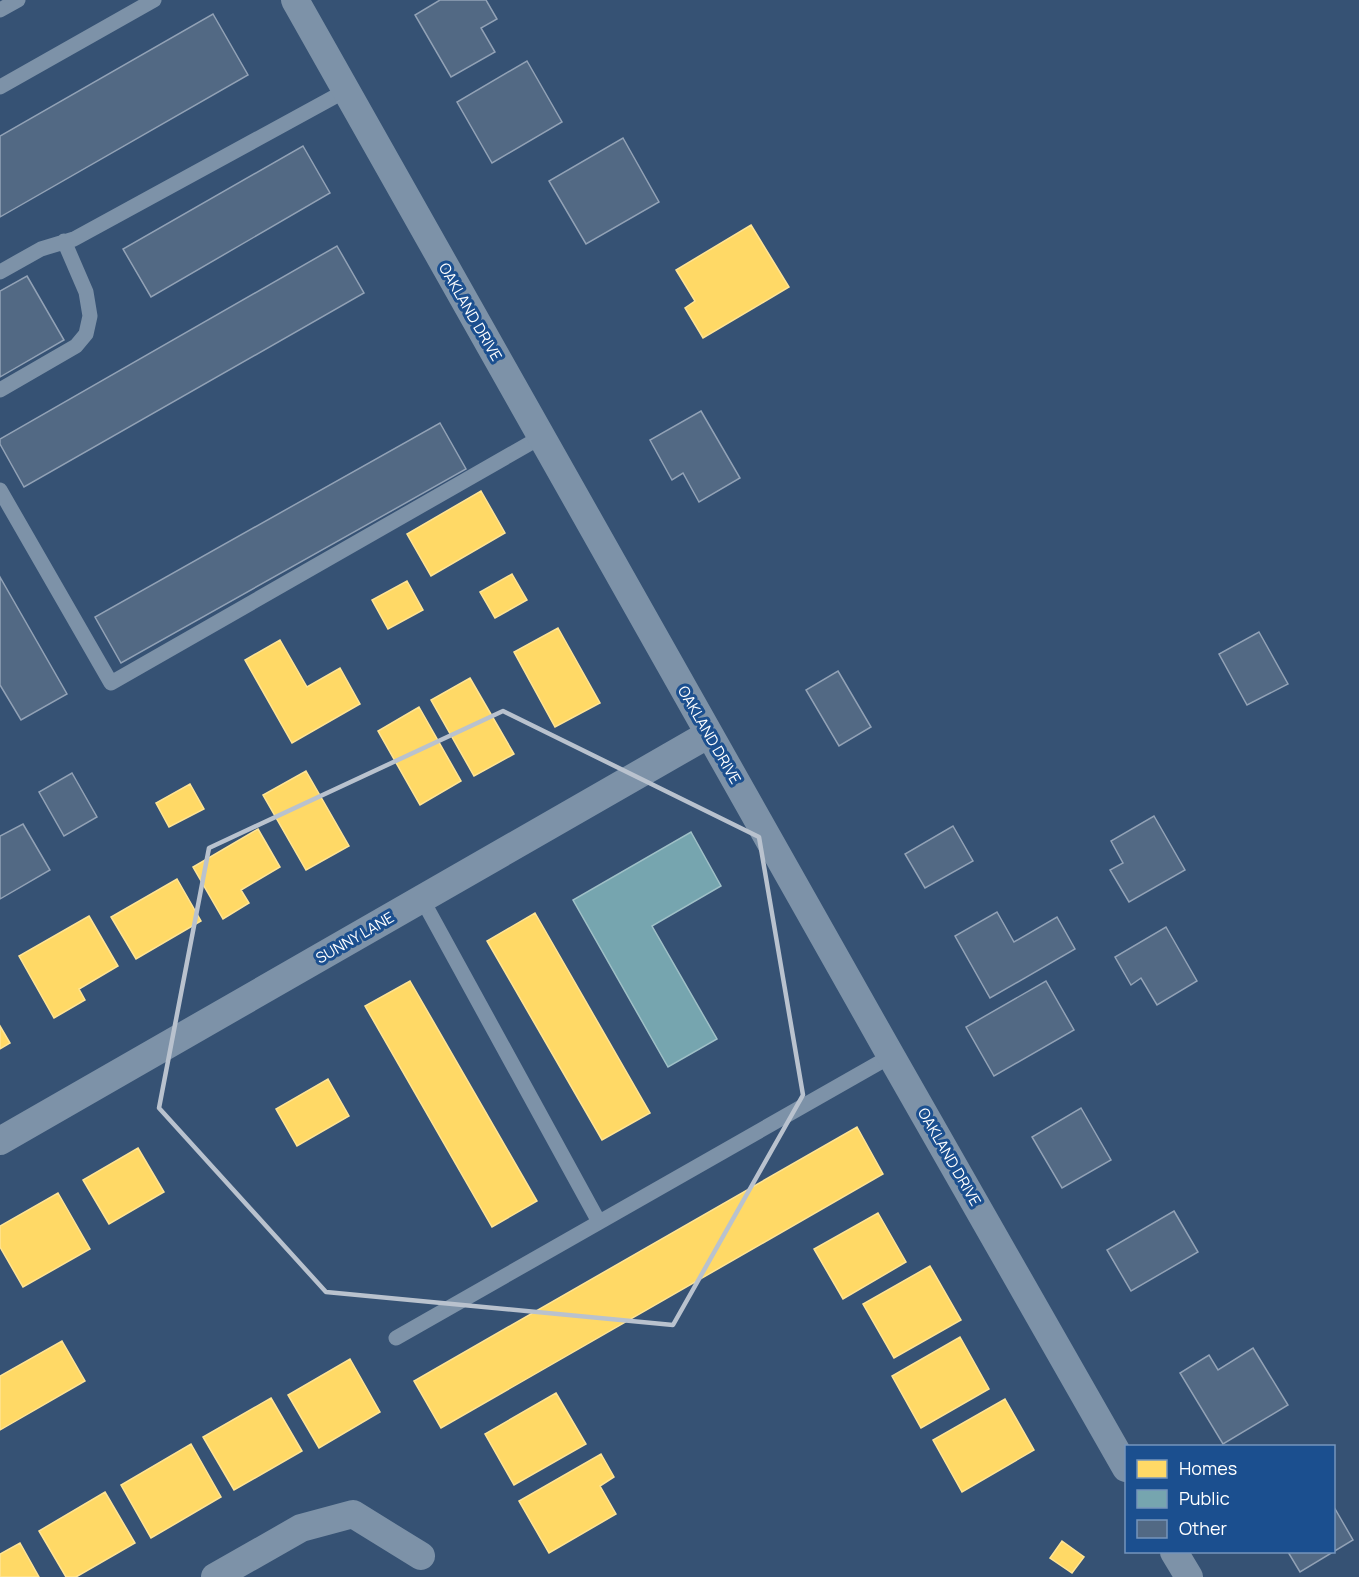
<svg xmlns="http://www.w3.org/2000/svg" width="1359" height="1577" viewBox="0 0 1359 1577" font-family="Manrope,sans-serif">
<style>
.homes{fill:#ffd966;stroke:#ffe494;stroke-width:1.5}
.public{fill:#76a5af;stroke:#9fc0c7;stroke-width:1.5}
.building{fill:#526984;stroke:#92a2b6;stroke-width:1.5}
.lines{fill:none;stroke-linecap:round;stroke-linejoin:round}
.service{stroke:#7d92a8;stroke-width:15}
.minor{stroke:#7d92a8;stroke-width:28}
.marked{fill:none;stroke:#b9c2ce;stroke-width:4.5;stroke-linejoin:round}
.labels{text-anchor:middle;stroke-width:6;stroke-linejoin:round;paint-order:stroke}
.street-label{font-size:15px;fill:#fff;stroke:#1b4f8f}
</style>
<rect width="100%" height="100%" fill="#365274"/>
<path class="homes" d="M751,225L789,287L703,338L685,308L695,301L676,270Z
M481,491L505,533L431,576L407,534Z
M512,574L527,600L495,618L480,592Z
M407,581L423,610L388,629L372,600Z
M558,628L600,703L555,727L514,652Z
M280,640L307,687L340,668L360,704L292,743L245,660Z
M470,678L514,754L474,776L431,700Z
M419,707L461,781L420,805L378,731Z
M306,771L349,846L306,870L263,795Z
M190,784L204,809L169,827L156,803Z
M258,829L280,867L241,890L249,903L223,919L193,867Z
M177,879L201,921L136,959L111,917Z
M535,913L650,1113L602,1140L487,941Z
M89,916L118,966L79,989L85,1000L54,1018L19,956Z
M410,981L537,1201L492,1227L365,1006Z
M0,1026L10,1043L0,1049Z
M328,1079L349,1116L297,1146L276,1109Z
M857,1127L883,1174L441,1428L414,1381Z
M138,1148L164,1192L109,1224L83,1180Z
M58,1193L90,1249L23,1287L0,1247V1226Z
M878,1213L906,1262L843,1299L814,1249Z
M930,1266L961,1320L894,1358L863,1304Z
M960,1337L989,1389L921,1428L892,1376Z
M62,1341L85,1381L0,1430V1376Z
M350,1359L380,1412L319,1448L288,1395Z
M556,1393L586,1444L514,1485L485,1434Z
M271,1398L302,1451L234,1490L203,1437Z
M1005,1399L1034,1450L962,1492L933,1440Z
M191,1444L221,1497L151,1538L121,1485Z
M601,1454L614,1477L600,1486L616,1514L549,1553L519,1501Z
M105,1492L135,1543L76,1577H66L39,1531Z
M1062,1541L1084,1557L1072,1573L1050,1558Z
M20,1543L39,1577H0V1554Z"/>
<path class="public" d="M691,832L721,886L652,926L717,1039L668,1067L573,900Z"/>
<path class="building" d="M440,0H486L497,19L481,28L495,52L451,77L415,15Z
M213,14L248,75L0,217V136Z
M527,61L562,122L492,163L457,102Z
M623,138L659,202L586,244L549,181Z
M303,146L330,193L151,297L123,249Z
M337,246L364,293L24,487L0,444V439Z
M27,276L64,340L0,377V291Z
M701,411L740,478L699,502L683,473L672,480L650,440Z
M440,423L466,469L121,663L95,617Z
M0,577L67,694L21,720L0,685Z
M1259,632L1288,684L1247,705L1219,654Z
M838,671L871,727L839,746L806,690Z
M72,773L97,817L64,836L39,792Z
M1154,816L1185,870L1129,902L1110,870L1123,863L1111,841Z
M23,824L50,870L0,899V836Z
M953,826L973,861L925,888L905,854Z
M997,912L1014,942L1057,917L1075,949L990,998L955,936Z
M1166,927L1197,981L1157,1005L1141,978L1131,985L1115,957Z
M1046,981L1074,1030L994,1076L966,1027Z
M1081,1108L1111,1160L1062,1188L1032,1137Z
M1174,1211L1198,1252L1131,1291L1107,1250Z
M1253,1348L1288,1405L1223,1444L1180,1373L1209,1355L1218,1370Z
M1334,1507L1353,1540L1300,1572L1288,1552H1334Z"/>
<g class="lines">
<path class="service" d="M0,10L18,0
M0,87L154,0
M0,272L41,249L74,239L345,91
M0,390L76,346L86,334L90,316L86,292L64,241
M0,490L111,683L541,437
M422,899L599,1222
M396,1338L891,1056"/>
<path class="minor" d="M295,0L891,1056L1126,1468
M0,1141L709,734
M1174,1552L1189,1577
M215,1577L301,1528L353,1514L421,1556"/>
</g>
<path class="marked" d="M503,711L759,837L803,1095L673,1325L326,1292L159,1108L209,848Z"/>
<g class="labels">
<g class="street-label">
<text transform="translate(470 312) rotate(60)" y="5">OAKLAND DRIVE</text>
<text transform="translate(709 735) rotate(60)" y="5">OAKLAND DRIVE</text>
<text transform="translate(355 938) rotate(-30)" y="5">SUNNY LANE</text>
<text transform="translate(949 1157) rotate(60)" y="5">OAKLAND DRIVE</text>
</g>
</g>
<rect x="1125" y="1445" width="210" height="108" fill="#1b4f8f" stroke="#7695bc" stroke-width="1.5"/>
<rect x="1137" y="1460" width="30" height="18" fill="#ffd966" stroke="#7695bc" stroke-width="1.5"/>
<text x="1179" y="1475" font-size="18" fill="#ffffff">Homes</text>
<rect x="1137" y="1490" width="30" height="18" fill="#76a5af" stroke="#7695bc" stroke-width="1.5"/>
<text x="1179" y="1505" font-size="18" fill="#ffffff">Public</text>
<rect x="1137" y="1520" width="30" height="18" fill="#526984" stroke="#7695bc" stroke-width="1.5"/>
<text x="1179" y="1535" font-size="18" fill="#ffffff">Other</text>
</svg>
